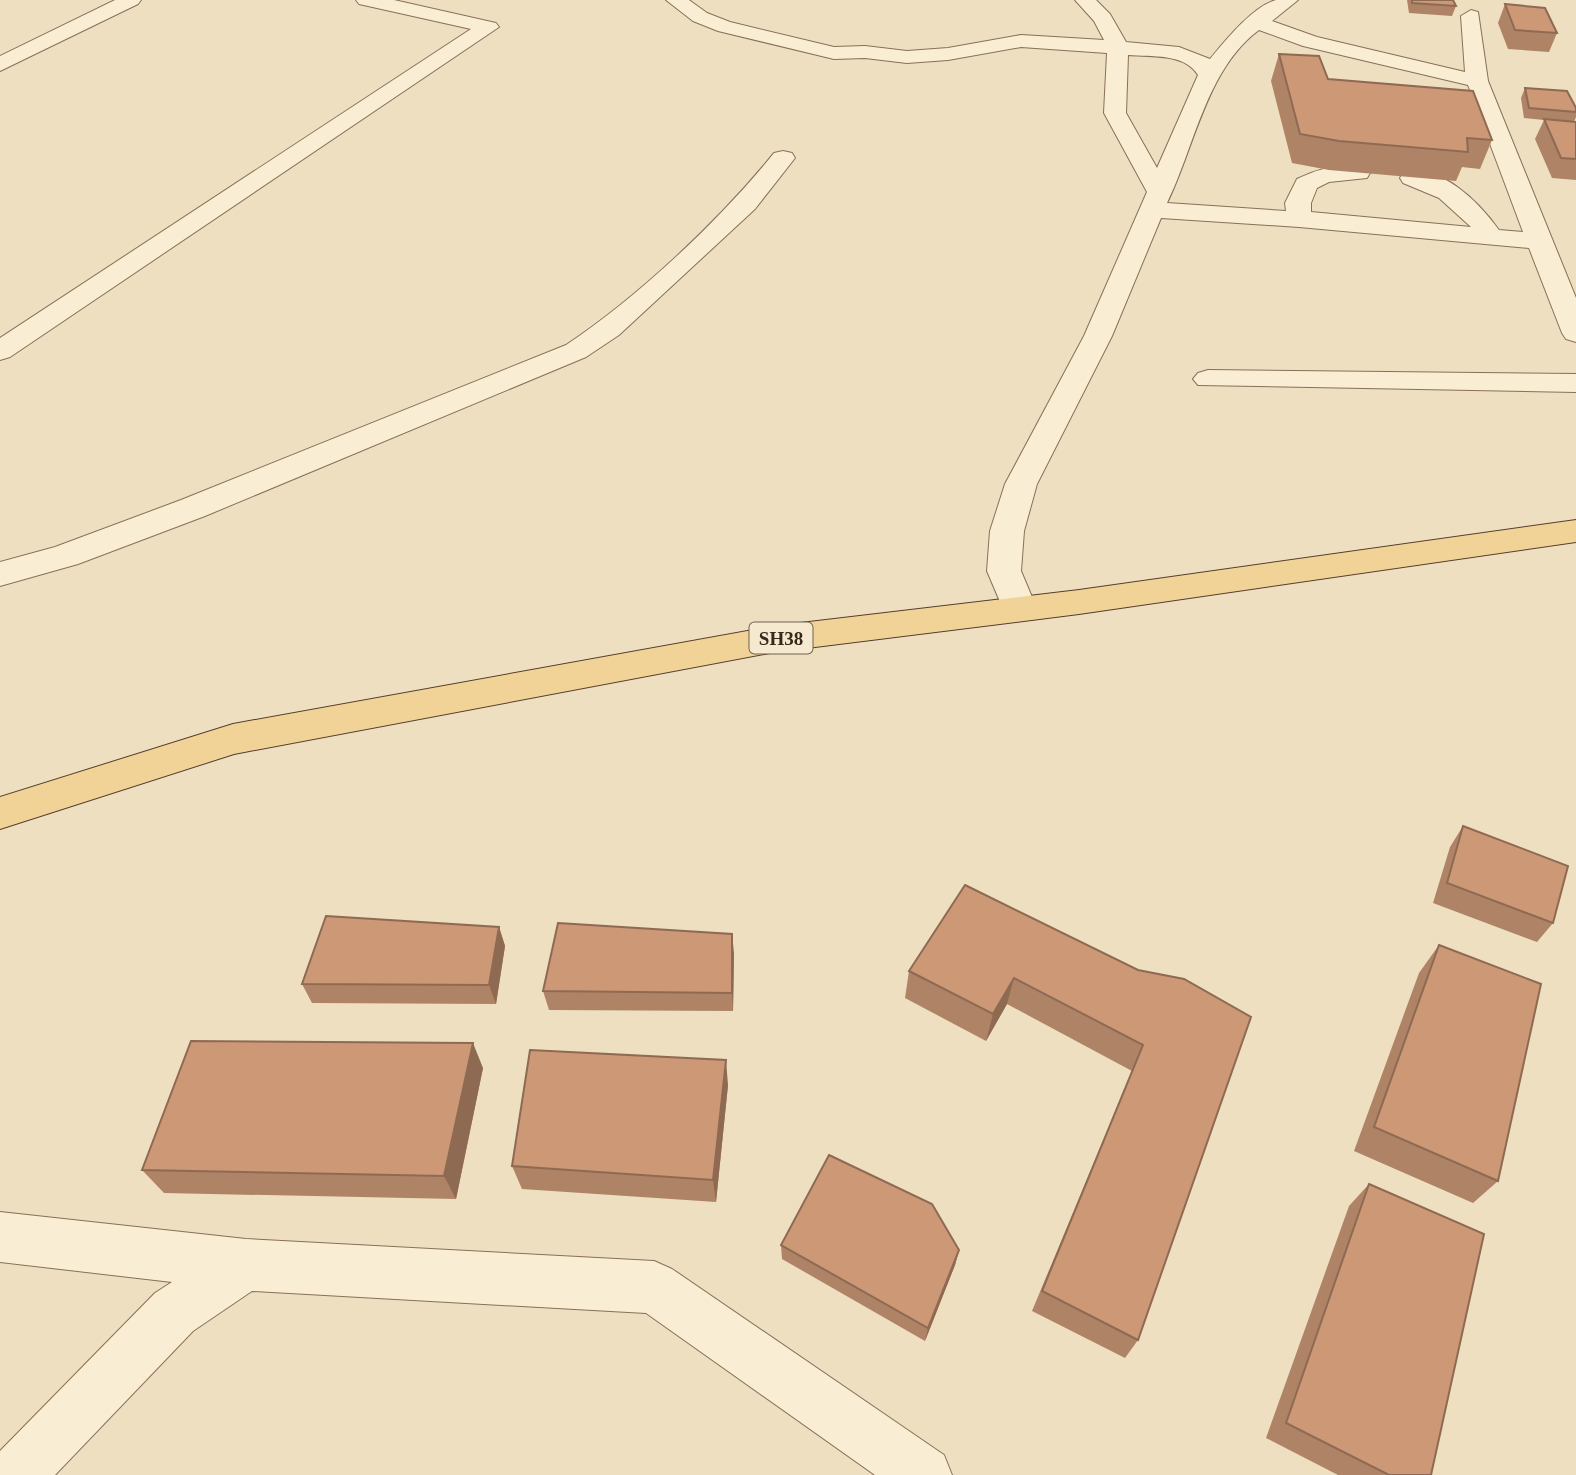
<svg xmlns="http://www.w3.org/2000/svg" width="1576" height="1475" viewBox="0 0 1576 1475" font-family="Georgia,serif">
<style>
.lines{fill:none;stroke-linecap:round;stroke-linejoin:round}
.street-casing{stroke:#877058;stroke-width:2}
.primary-casing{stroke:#543e2d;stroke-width:2}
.street{fill:#f9edd3;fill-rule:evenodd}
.primary{fill:#f2d397;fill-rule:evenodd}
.wall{fill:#af8365}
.shaded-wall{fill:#8f6a53}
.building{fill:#cc9876;stroke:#8f6a53;stroke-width:2}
.labels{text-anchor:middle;stroke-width:6;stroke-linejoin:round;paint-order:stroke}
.shield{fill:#f5ead0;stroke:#6f6253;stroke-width:2}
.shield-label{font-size:19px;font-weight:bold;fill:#36281d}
</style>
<rect width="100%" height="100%" fill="#eedfc0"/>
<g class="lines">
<defs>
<path id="street" d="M115,0H141L138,4L0,71V56Z
M356,0H394L496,23L499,27L10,357L0,360V338L471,29L359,4Z
M666,0H689L707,13L730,22L834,47L865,46L907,51L948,48L1021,35L1104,40L1094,21L1075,0H1096L1110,14L1126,42L1179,47L1210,59C1224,42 1253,6 1276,0C1282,0 1291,0 1298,0L1272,21L1317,37L1465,72L1461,16L1471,10L1478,12L1488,81L1576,298V342L1566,339L1562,333L1529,248L1299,227L1161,218L1112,336L1037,484L1024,531L1021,571L1037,609L1031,618L1019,621L1007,618L987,571L990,531L1005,484L1084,336L1147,192L1104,113L1107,53L1021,47L948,60L907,63L865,58L834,59L718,31L693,21ZM1259,30L1303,46L1468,85L1523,232L1499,230C1479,202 1441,163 1403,173L1400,178L1403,183L1439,198L1471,227L1311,212V203L1317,188L1329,182L1367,178L1370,173L1367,168C1343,162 1319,168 1297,179L1285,203L1286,211L1167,203C1194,149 1206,69 1259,30ZM1128,55C1151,57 1185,53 1198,75L1157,168L1126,113Z
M783,151L792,153L795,158L755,209L619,335L586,357L205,516L78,564L0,586V562L55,547L181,500L566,345C638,297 720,220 774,153Z
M1208,370L1576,374V392L1198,385L1193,379L1198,373Z
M0,1212L246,1239L654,1261L672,1269L944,1455L952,1475H875L646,1313L252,1291L193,1331L55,1475H0V1451L155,1293L172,1282L0,1262Z"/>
<path id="primary" d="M1576,520V542L1079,614L775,652L234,754L0,829V797L233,724L775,626L1079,590Z"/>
</defs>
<use href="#street" class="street-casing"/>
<use href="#primary" class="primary-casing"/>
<use href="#street" class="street"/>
<use href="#primary" class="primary"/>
</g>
<path class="wall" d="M1407,0H1453L1456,6L1452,16L1409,13Z
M1505,4L1557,33L1549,52L1508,49L1498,23Z
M1279,54L1328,79L1492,140L1480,169L1462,167L1456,181L1329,170L1292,163L1271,81Z
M1525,88L1576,108V117L1574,122H1576V180L1552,178L1535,139L1544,120L1524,118L1521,98Z
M1463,826L1553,923L1537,942L1433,903L1450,847Z
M499,927L505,946L496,1004L312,1003L302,984Z
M1439,945L1498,1181L1473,1203L1354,1151L1419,973Z
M734,953L733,1011L549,1010L543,991Z
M1138,970L1184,979L1138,1340L1125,1358L1032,1311L1132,1071L1007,1004L986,1041L905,998L909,971Z
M483,1068L456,1199L164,1193L142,1170Z
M728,1085L716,1202L522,1189L512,1166Z
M1369,1184L1431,1475H1338L1266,1438L1349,1206Z
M781,1245L959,1250L955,1265L925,1341L782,1259Z"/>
<path class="shaded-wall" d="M499,927L505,946L496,1004L489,985Z
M732,934L734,953L733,1011L732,993Z
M1014,978L1007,1004L986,1041L993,1014Z
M473,1043L483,1068L456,1199L444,1176Z
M726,1060L728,1085L716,1202L713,1180Z
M959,1250L955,1265L925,1341L928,1328Z"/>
<path class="building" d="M1412,0H1453L1456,6L1412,3Z
M1505,4L1545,8L1557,33L1515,30Z
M1279,54L1319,56L1328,79L1473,91L1492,140L1467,138L1468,152L1339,141L1300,134Z
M1525,88L1567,91L1576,108V112L1529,108Z
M1544,119L1576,122V159L1561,158Z
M1463,826L1568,866L1553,923L1447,883Z
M965,885L1138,970L1184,979L1251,1017L1138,1340L1042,1291L1143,1045L1014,978L993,1014L909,971Z
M326,916L499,927L489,985L302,984Z
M558,923L732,934V993L543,991Z
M1439,945L1541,984L1498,1181L1374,1127Z
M191,1041L473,1043L444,1176L142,1170Z
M530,1050L726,1060L713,1180L512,1166Z
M829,1155L932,1204L959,1250L928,1328L781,1245Z
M1369,1184L1484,1234L1431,1475H1389L1286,1423Z"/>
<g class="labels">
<rect class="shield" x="749.5" y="622.5" width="63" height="31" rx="5"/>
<g class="shield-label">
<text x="781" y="645">SH38</text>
</g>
</g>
</svg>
